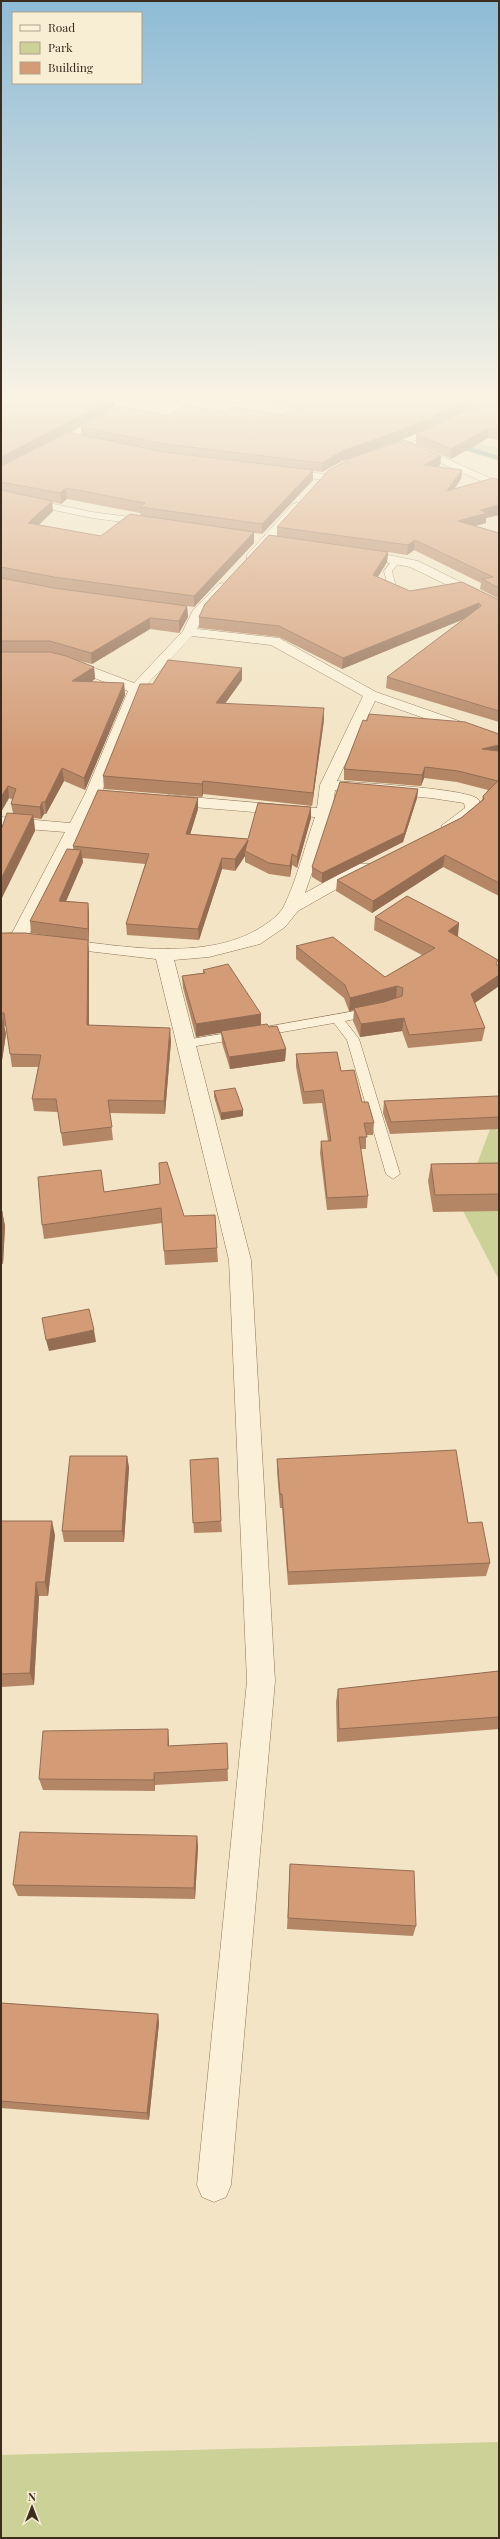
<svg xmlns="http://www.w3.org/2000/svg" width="500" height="2539" viewBox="0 0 500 2539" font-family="'Playfair Display',serif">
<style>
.green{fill:#cbd197}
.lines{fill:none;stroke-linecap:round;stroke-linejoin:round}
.stream{stroke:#6c948a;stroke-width:4}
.lane-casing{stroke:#8e7558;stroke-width:1}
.street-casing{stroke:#8e7558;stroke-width:1}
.lane{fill:#fbf1d8;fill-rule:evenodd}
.street{fill:#fbf1d8;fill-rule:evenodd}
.wall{fill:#b58666;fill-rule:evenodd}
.shaded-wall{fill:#946d53}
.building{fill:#d39c77;stroke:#946d53}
</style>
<rect width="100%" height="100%" fill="#f2e4c4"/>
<path class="green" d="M168,396H326L320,401L499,448V462L440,441L345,412L317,414Z
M499,1105V1280L461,1207Z
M499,2442V2538H1V2455Z"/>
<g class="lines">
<path class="stream" d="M239,396L311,408
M458,446L499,458"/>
<defs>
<path id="lane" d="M437,396H447L486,408L483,410Z
M395,557L402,559L392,571L397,591L393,593L389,591L384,571Z
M372,1008L378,1012L376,1015L345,1021L359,1039L400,1174L393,1179L386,1174L347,1040L334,1023L260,1036L254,1032L260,1028Z
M240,1031L246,1035L244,1038L185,1048L179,1044L185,1040Z"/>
<path id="street" d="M137,397L145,399L1,477V470Z
M499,398V405L383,454H375L374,452Z
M413,444L499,482V489L409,449L408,447Z
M284,469L324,474L329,477L324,480L280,474L279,472Z
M1,493L92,512L153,520L159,523L153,526L92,518L1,499Z
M297,503L301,504V508L255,561H247V555L293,504Z
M359,549L418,561L499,601V610L410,567L355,556L353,553Z
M223,583L229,587L204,614L197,629L279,638L376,692L499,735V744L375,701L337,781C358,783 470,788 479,800L481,810L478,813L449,831L441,826L465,808L464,803L431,798L335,790L332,813L305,893L358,864H370L372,867L370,870L298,911L285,927L260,944L209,957L174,960L251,1260L275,1681L231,2185L226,2197L214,2202L202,2197L197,2185L247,1681L229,1260L156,959L18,943L1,944V934L12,933L65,832L1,827V817L70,823L85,794L128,691L61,665L59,662L61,659H71L134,683L183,631L193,610L219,584ZM192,636L271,645L363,696L320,785L317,808L168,795L160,800L168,805L315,817C306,843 296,882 284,906C279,915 271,921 263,926C202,967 97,942 29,934L101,794L142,690Z"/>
</defs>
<use href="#lane" class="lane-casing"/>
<use href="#street" class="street-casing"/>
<use href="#lane" class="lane"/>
<use href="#street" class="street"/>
</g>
<path class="wall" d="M325,396H499V397L480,405L473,402L472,408L398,441L342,461L322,472L313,471V480L262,534L254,533V543L194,607L187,606L188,617L179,633L150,629L92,664L76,660L94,667L95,679L91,682L124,683L125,695L85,790L64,781L46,814H44L41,819L34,818L35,831L13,813L11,804L13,800L9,798L1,812V409L113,408L68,433L81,435V427L169,416L225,412L282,415ZM67,499L140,513L141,516L101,536L39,525L53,511L52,502L61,504Z
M499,397V440L488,438L451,459L416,444V434Z
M441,456L440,465L438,467L462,470L461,479L454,489L499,480V515L486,518V523L475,526L499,533V599L480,589L481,583L414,550L407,555L388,552L387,562L378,577L410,591L499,600V722L386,688L387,677L462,620L342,669L279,637L199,628V617L277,537V527Z
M242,668V680L225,703L324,720L312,806L203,794L202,797L104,789L103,776L153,684Z
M499,734V896L443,867L372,913L336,891L337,880L461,818L482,800L483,796L488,790L457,782L424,778L421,786L344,780V769Z
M418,789L417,798L403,842L322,883L312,877V867Z
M198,809L190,834L248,839L311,818L297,868L292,865L290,877L269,874L245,862V856L235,871L222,869L199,940L127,935L126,924L145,864L82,858L83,862L66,901L88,903L89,915V941H88L89,953V1025L171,1041L165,1114L110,1113L113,1140L63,1146L58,1112L34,1111L32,1099L38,1067H12L6,1026H4L6,1034L1,1067V933L61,937L31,933L30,921L74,850L73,846Z
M375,917L459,923L457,937L499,966V986L475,1003L485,1028L482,1041L408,1048L402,1031L360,1037L353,1021L354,1010L349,1011L344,998L296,959V946L385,977L422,955L374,930Z
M203,970L261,1014V1025L286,1049L285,1061L230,1069L222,1043L221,1032L196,1037L183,988L182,976L203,973Z
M296,1054L341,1071L362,1102L374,1123L373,1135H366V1149H361L368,1196L367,1208L327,1210L320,1153L321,1141H328L322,1103L303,1104L296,1067Z
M214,1091L243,1110V1116L221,1120L214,1097Z
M499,1099V1129L390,1134L383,1113L384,1101Z
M499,1163V1211L433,1212L428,1181L431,1164Z
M160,1184L184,1216L217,1248L218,1262L165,1265L162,1223L44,1239L42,1225L104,1192Z
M1,1211H2L5,1226L3,1264H1Z
M127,1456L129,1468L124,1542H64L62,1531Z
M277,1459L468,1523L490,1563L486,1576L288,1585L282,1508H280L277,1472Z
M190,1460L221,1521L222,1532L194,1533Z
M1,1521L55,1535L48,1596H39L34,1685L1,1687Z
M499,1671V1729L337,1742L336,1702L338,1689Z
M169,1741V1746L227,1743L228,1781L155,1785V1791L43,1790L39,1779Z
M197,1836L198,1847L195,1899L18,1896L13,1885Z
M290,1864L416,1926L413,1936L287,1929Z
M1,2003L158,2014L159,2023L149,2120L1,2108Z"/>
<path class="shaded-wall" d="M1,396H8L1,405Z
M114,396H119L113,408L1,468V457Z
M481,396H499V397L480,405Z
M473,399L472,408L398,441L342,461L322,472V463L342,451Z
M489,428L488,438L451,459V449Z
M441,456L440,465L424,475V465Z
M313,470V480L262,534V524Z
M462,470L461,479L446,501L447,491Z
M66,488L67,499L61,504L60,493Z
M52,501L53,511L29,534L28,523Z
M499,505V515L486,518V523L457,531L458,521L480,510Z
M254,532V543L194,607V596Z
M415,540L414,550L407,555L408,545Z
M388,552L387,562L372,586L373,575Z
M479,603L478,613L342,669L343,658Z
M187,606L188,617L179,633V621Z
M150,618V629L92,664L91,653Z
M94,667L95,679L73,693L72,681Z
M242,668V680L217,715L216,703Z
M124,683L125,695L85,790L84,778Z
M324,708V720L312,806L313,793Z
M499,745V755L482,749Z
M425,767L424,778L421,786L422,775Z
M62,768L64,781L46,814L45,802Z
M203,781V794L202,797V784Z
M8,786L9,798L1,812V797Z
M418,789L417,798L403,842L322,883V873Z
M198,798V809L187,845L186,834Z
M42,802L44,814L41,819L40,807Z
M311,807V818L297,868V857Z
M33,815L35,831L1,900V879Z
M248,840L245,851V856L235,871V859Z
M81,850L83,862L61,913L59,901Z
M292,854V865L290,877V866Z
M445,855L443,867L372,913L373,901Z
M222,858V869L199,940L198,929Z
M88,903L89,915V941L88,929Z
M459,923L458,936L446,945L448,931Z
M88,940L89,953V1038L87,1025Z
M499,975V986L469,1007L471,994Z
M397,986L396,1000L355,1010L354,1008V1010L349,1011L350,998Z
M261,1014V1026L196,1037V1024Z
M404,1018L402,1031L360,1037L361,1024Z
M3,1019L6,1034L1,1067V1033Z
M170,1028L171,1041L165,1114L164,1101Z
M286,1049L285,1061L230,1069L229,1057Z
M243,1110V1116L221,1120V1113Z
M2,1211L5,1226L3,1264L1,1254V1228Z
M94,1330L96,1342L49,1351L46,1340Z
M127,1456L129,1468L124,1542L122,1531Z
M52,1521L55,1535L48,1596L45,1582Z
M36,1582L39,1596L34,1685L30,1673Z
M168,1729L169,1741V1757L168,1746Z
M154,1773L155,1785V1791L154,1780Z
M197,1836L198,1847L195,1899L194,1888Z
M158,2014L159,2023L149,2120L147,2113Z"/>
<path class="building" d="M22,396H114L113,399L1,457V409Z
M325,396H464L473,399L399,431L342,451L322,463L165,444L81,427L119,406L169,416L186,405L225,412L233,407L282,415Z
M499,397V430L489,428L451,449L416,434Z
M68,432L164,452L313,470L262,524L140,507L145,503L66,488L60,493L1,482V466Z
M404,440L441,456L424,465L462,470L447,491L493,478L499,480V505L480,510L487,513L458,521L499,533V588L482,579L493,577L415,540L408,545L277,527L329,470L351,458Z
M1,490L52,501L28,523L101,536L130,514L254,532L194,596L54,577L1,567Z
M269,535L388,552L373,575L410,591L462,582L499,600V711L387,677L481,606L479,603L343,658L279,626L199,617L205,604Z
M1,578L54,588L187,606L179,621L150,618L91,653L50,641H1Z
M1,652H50L66,656L94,667L72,681L124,683L84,778L62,768L45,802H42L40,807L11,804L16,789L8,786L1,797Z
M168,660L242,668L216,703L324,708L313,793L203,781L202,784L103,776L140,684H153Z
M369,714L465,722L499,734V745L482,749L499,751V883L445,855L373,901L337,880L461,818L484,799L483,796L498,781L458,771L425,767L422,775L344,769L363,720L367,721Z
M340,782L418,789L404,833L322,873L312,867Z
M98,790L198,798L186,834L248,839L258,803L311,807L297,857L292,854L290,866L269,863L245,851L248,840L235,859L222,858L198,929L126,924L149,854L73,846Z
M7,813L33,815L1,879V830Z
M67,849L81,850L59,901L88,903V929L30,921Z
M407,896L459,923L448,931L498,960L496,964L499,966V975L471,994L485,1028L409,1035L404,1018L361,1024L354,1008L384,1002L402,996L403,988L397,986L350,998L345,985L296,946L333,937L385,977L435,948L375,917Z
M1,933H25L88,940L87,1025L170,1028L164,1101L108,1100L112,1127L61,1133L56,1099H32L41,1055L10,1054L4,1013H1Z
M228,964L261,1014L196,1024L182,976L205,973L203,970Z
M1,1019H3L1,1033Z
M267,1024L269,1027L277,1026L286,1049L229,1057L221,1031Z
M337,1052L341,1071L354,1070L362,1102H368L374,1123H364L367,1137H359L368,1196L327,1198L321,1141H331L323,1090L304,1092L296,1054Z
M235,1088L243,1110L221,1113L214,1091Z
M498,1096L499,1099V1117L391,1122L384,1101Z
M167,1162L184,1216L215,1215L217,1248L164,1251L161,1208L42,1225L38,1177L101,1170L104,1192L160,1184L159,1163Z
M499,1163V1194L435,1195L431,1164Z
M1,1211H2L1,1228Z
M89,1309L94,1330L46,1340L42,1318Z
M456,1450L468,1523L482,1522L490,1563L288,1572L282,1494H280L277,1459Z
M70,1456H127L122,1531H62Z
M218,1458L221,1521L193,1523L190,1460Z
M1,1521H52L45,1582H36L30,1673L1,1674Z
M499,1671V1717L339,1729L338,1689Z
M168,1729V1746L227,1743L228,1769L154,1773V1780L39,1779L43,1731Z
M20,1832L197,1836L194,1888L13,1885Z
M290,1864L414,1871L416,1926L288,1918Z
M1,2003L158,2014L147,2113L1,2101Z"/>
<linearGradient id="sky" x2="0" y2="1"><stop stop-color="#8dbbd6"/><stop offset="0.53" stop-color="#f9f3e4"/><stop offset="1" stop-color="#f9f3e4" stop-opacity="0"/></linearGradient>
<rect width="500" height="752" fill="url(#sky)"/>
<rect width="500" height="2539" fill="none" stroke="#3d2d1e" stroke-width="4"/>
<rect x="12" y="12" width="130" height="72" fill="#f8eed4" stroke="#ada18b"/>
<rect x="20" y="25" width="20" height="6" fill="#fbf1d8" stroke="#ada18b"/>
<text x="48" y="32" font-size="12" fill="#3d2d1e">Road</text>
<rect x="20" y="42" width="20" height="12" fill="#cbd197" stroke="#ada18b"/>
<text x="48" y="52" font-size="12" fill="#3d2d1e">Park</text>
<rect x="20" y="62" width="20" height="12" fill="#d39c77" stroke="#ada18b"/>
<text x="48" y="72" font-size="12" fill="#3d2d1e">Building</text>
<g transform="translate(32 2507)" stroke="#f8eed4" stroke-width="3" paint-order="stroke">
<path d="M0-3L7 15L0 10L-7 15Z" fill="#3d2d1e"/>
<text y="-6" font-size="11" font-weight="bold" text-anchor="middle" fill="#3d2d1e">N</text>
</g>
</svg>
